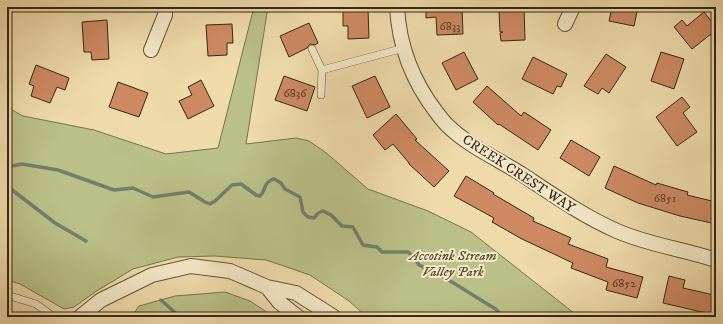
<svg xmlns="http://www.w3.org/2000/svg" width="723" height="324" viewBox="0 0 723 324" font-family="'IM FELL DW Pica',serif">
<style>
.green{fill:#bac087;stroke:#77744e}
.lines{fill:none;stroke-linecap:round;stroke-linejoin:round}
.stream{stroke:#71806e;stroke-width:3.5}
.building{fill:#cd8962;stroke:#342716}
.service-casing{stroke:#63543b;stroke-width:8}
.minor-casing{stroke:#63543b;stroke-width:16}
.service{stroke:#f5e8c8;stroke-width:7}
.minor{stroke:#f5e8c8;stroke-width:14}
.labels{text-anchor:middle;stroke-width:4;stroke-linejoin:round;paint-order:stroke}
.number-label{font-size:12px;fill:#5a4029}
.street-label{font-size:14px;fill:#342716;stroke:#f5e8c8}
.park-label{font-size:14px;font-style:italic;fill:#564d32;stroke:#f5e8c8}
</style>
<rect width="100%" height="100%" fill="#efdbaa"/>
<filter id="stains"><feTurbulence type="fractalNoise" baseFrequency=".005" numOctaves="4"/><feColorMatrix values="0 0 0 0 .2 0 0 0 0 .09 0 0 0 0 .02 0 0 0 .5 -.17"/></filter>
<radialGradient id="worn" r=".72"><stop offset=".6" stop-color="#630" stop-opacity="0"/><stop offset="1" stop-color="#630" stop-opacity=".3"/></radialGradient>
<path class="green" d="M254,7H268L246,144L296,138L309,141L325,152L368,189L428,211L471,232L579,317H367L349,301L310,275L266,260L215,256L178,257L133,269L95,292L74,307L64,309L20,284L7,280V107L23,116L94,130L166,154L218,148Z
M225,292L250,301L274,317H131L139,306L175,296Z"/>
<g class="lines">
<path class="stream" d="M7,167L22,164L58,170L114,190L133,188L153,197L189,192L205,202L210,204L215,201L232,185L241,184L256,195L260,196C267,189 263,182 274,179L281,183L285,189L300,197L303,212L308,217L314,218L318,213L323,211L331,215L342,226L353,227L363,245L377,247L382,252H408L413,256L419,265L439,274L497,310L502,317
M7,186L55,223L86,241
M161,300L180,317"/>
</g>
<path class="building" d="M426,7H462L463,34L437,35L436,17L426,18Z
M612,7H638L634,26L609,21Z
M524,8L525,40L501,41L500,33L503,32H500L499,10Z
M368,9L369,38L348,39V26H343V10Z
M704,12L716,27V30L692,49L674,27L682,20L687,26Z
M107,20L109,59L92,60L91,52H84L82,22Z
M309,23L318,43L315,45L310,44L307,48L289,57L280,36Z
M232,24L233,43H227V55L208,56L206,25Z
M464,52L478,79L456,90L442,63Z
M661,52L684,59L674,89L651,81Z
M606,54L626,67L609,93L602,88L598,94L584,86Z
M533,57L567,74L561,87L557,86L553,94L522,79Z
M36,65L69,78L65,90L57,87L50,103L31,96L34,86L29,84Z
M284,76L315,87L307,111L275,100Z
M375,76L390,107L367,118L352,86Z
M201,80L214,106L188,119L179,101L192,95L188,87Z
M118,82L148,93L139,117L109,107Z
M487,86L521,116L524,112L551,130L538,150L499,124L498,125L473,102Z
M682,97L690,107L683,113L697,132L677,146L656,117Z
M396,114L417,139L415,140L449,171L434,187L409,164V163L393,144L385,150L373,135Z
M571,140L600,157L589,176L560,158Z
M614,166L656,185L657,183L688,192L687,195L716,202V224L680,216L638,203L605,188Z
M466,176L494,193L493,194L534,218L533,221L571,238L568,244L608,259L606,267L643,277L637,298L606,290L608,282L571,268L573,263L522,239L492,222L494,218L454,196Z
M669,276L685,280L683,288L714,295L716,291V317H704L706,313L663,303Z"/>
<g class="lines">
<defs>
<path id="service" d="M312,49L322,70L321,95
M322,70L404,48
M7,295L36,304L54,317"/>
<path id="minor" d="M397,7C399,46 413,82 437,113C440,117 443,121 447,125C468,146 498,159 523,175C553,195 583,216 617,231C649,245 683,249 716,260
M565,24L573,7
M151,50L165,15V7
M267,287L279,302L298,317
M80,317L101,300L152,275L191,266L230,271L267,287L296,293L334,317"/>
</defs>
<use href="#service" class="service-casing"/>
<use href="#minor" class="minor-casing"/>
<use href="#service" class="service"/>
<use href="#minor" class="minor"/>
</g>
<g class="labels">
<g class="number-label">
<text x="450" y="30">6833</text>
<text x="295" y="97">6836</text>
<text x="665" y="202">6851</text>
<text x="624" y="287">6852</text>
</g>
<g class="street-label">
<text transform="translate(519 173) rotate(33)" y="5">CREEK CREST WAY</text>
</g>
<g class="park-label">
<text x="453" y="260">Accotink Stream<tspan x="453" dy="16">Valley Park</tspan></text>
</g>
</g>
<rect width="723" height="324" fill="none" stroke="#efdbaa" stroke-width="24"/>
<rect x="8" y="8" width="707" height="308" fill="none" stroke="#342716" stroke-width="2"/>
<rect x="12" y="12" width="699" height="300" fill="none" stroke="#342716"/>
<rect width="100%" height="100%" filter="url(#stains)"/>
<rect width="100%" height="100%" fill="url(#worn)"/>
</svg>
